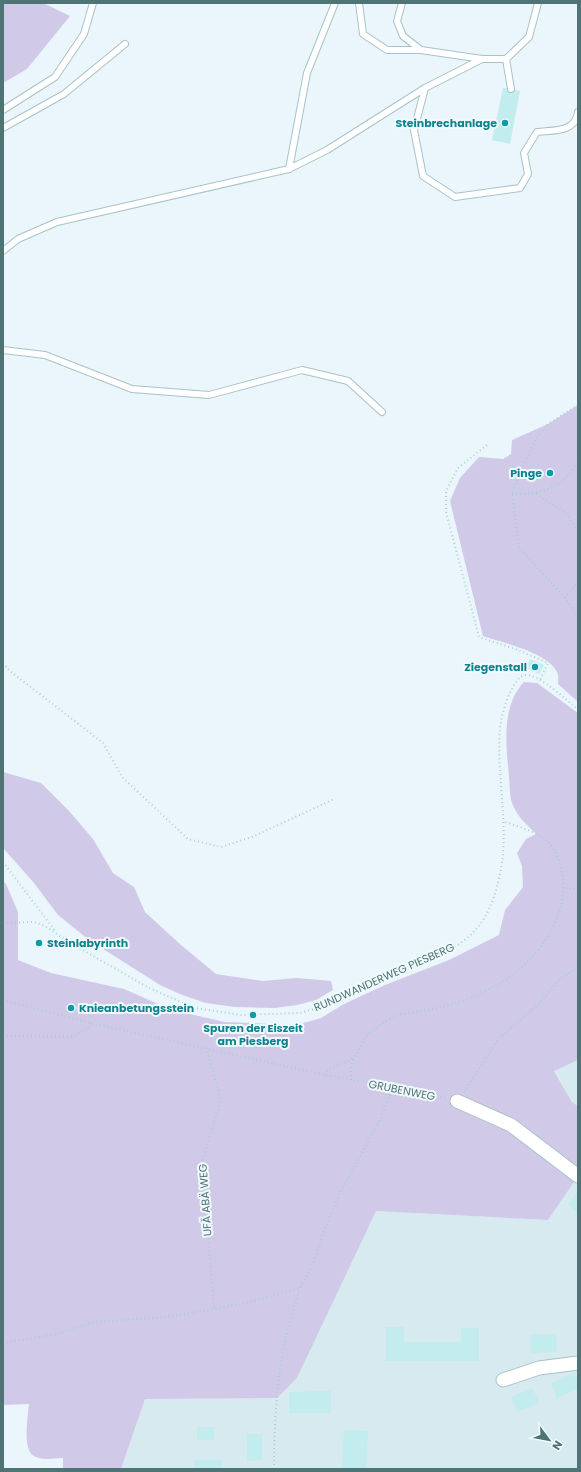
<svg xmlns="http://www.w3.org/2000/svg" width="581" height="1472" viewBox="0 0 581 1472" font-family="Poppins,sans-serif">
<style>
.residential{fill:#d6eaef}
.green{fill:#d1c9e8}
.building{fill:#c3ecef}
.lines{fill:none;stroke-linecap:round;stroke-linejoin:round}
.service-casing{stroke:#a8c3c6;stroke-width:8}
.minor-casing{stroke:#a8c3c6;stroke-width:15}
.path{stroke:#a6d1d4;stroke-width:2;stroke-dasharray:1 3;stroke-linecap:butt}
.service{stroke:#fff;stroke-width:6}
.minor{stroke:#fff;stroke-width:13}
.culture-dot{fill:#0f9aa8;stroke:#f0fafe;stroke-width:1.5}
.labels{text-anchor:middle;stroke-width:4;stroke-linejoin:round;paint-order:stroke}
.culture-label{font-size:11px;font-weight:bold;fill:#0d838f;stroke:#f0fafe;text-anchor:end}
.street-label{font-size:11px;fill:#4f7475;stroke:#f0fafe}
</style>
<rect width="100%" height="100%" fill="#eaf6fb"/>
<path class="residential" d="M578,1060V1106L572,1102L554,1070Z
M577,1176L578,1469H121L145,1399L276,1398L297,1378L375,1211L548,1220Z"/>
<path class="green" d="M3,3H43L70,16L27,69L3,83Z
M578,405V702L558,684C558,681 559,675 557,672C549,653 501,642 483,636L450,501L460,478L479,457L503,459L511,454L512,440L548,424Z
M524,682L537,683L578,713V1060L554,1071L572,1102L578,1106V1176L548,1220L376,1211L297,1378L277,1398L145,1399L121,1469H63V1458C53,1458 43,1461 34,1456C22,1450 28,1416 29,1404L3,1405V881L6,884L18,912V960L51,973L124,989L172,1010L225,1022L297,1025L321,1018L344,1004L385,985L449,960L499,935L505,910L523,887L522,866L517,853L526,839L536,834C526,824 517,816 512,803C509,795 510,784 509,776C506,745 501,706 524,682Z
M3,772L41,783L69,811L93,839L113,873L134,887L145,912L181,945L216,974L263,981L297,978L331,981L333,990L316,1000L297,1005L275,1008L235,1007L206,1003L182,995L160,985L89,940L58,915L34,883L3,848Z"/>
<path class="building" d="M503,88H506L510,93L515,90L520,91L510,144L492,140Z
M530,659L544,665L539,674L526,668Z
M578,1191V1213L568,1205Z
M386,1327H404V1342H461V1328H479V1361H386Z
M556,1334L557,1352L531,1353L530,1335Z
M575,1373L578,1381V1389L557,1398L551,1383Z
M533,1388L539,1403L517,1412L511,1397Z
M331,1391V1413H289V1392Z
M197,1427H214V1440H197Z
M344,1430L368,1431L366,1469H342Z
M247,1434H262V1460L247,1461Z
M194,1460H222V1469H194Z"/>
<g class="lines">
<defs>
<path id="service" d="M359,3L363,34L387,50H421L482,59H506L529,37L538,3
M402,3L397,21L403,36L421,50
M506,59L511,89
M425,88L482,59
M3,110L55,77L84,34L93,3
M3,128L64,94L125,44
M289,169L307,73L335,3
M3,251L18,239L57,222L289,169L327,150L425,88L414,130L423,176L455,197L520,188L528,174L524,153L537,132C554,130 575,133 578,112
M3,350L45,355L132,389L209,395L302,370L348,381L382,412"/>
<path id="minor" d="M457,1101L511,1125L578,1176
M503,1380L539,1368L578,1363"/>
</defs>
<use href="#service" class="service-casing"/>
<use href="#minor" class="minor-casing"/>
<path class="path" d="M578,405L548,424L536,439L519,474L512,494L519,547L565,598L578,618
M487,445L458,468L446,491V512L479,637L518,650L548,663L540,680
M512,494C542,494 564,489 578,460
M536,494L565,512L578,530
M565,598L578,582
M3,663L10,671L103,743L122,777L188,839L221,847L252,837L334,799
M3,862L56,932
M566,888L578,889
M3,923L34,922L45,926L72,944L149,988L195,1008L241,1015L300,1013L324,1006L356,989L455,947C483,929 493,907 500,874C510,827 496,776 500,728C501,716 511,678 525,675C538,673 567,701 578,709
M3,1000L91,1023L325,1075L423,1092L447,1099
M3,1036L73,1037L89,1027L91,1023
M206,1048L221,1100L202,1161L214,1309
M325,1075C331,1062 345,1066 354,1057C359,1052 361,1044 365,1038C372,1029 383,1023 394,1017C401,1013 412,1013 420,1011C439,1008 458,1004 475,996C489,989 503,983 515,973C552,944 581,890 551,845C541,832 518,827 503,821
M351,1080V1067L354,1058
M464,1092L499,1038L537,1006L561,978L578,968
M3,1343L57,1334L94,1322L167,1317L214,1309L250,1302L300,1288L314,1261L325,1228L341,1191L379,1122L393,1087
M274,1469C274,1431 276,1393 282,1355C286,1333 294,1311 299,1289"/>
<use href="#service" class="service"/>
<use href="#minor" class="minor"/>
</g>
<g class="culture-dot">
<circle cx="505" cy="123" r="4"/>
<circle cx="550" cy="473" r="4"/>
<circle cx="535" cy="667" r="4"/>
<circle cx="39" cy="943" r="4"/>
<circle cx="71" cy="1008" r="4"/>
<circle cx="253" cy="1015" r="4"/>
</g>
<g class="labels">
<g class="culture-label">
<text x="497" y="127">Steinbrechanlage</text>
<text x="542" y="477">Pinge</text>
<text x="527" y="671">Ziegenstall</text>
<text x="47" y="947" text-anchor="start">Steinlabyrinth</text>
<text x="79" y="1012" text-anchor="start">Knieanbetungsstein</text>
<text x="253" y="1032" text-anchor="middle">Spuren der Eiszeit<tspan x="253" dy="13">am Piesberg</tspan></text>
</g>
<g class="street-label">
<text transform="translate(384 977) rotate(-24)" y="4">RUNDWANDERWEG PIESBERG</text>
<text transform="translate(402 1090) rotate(11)" y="4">GRUBENWEG</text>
<text transform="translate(205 1200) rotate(-94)" y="4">UFÄ ABÄ WEG</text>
</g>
</g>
<rect width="581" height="1472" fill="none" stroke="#4f7475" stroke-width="8"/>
<g transform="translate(549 1440) rotate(122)" stroke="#f0fafe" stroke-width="3" paint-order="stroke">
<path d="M0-3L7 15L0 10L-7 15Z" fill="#4f7475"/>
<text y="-6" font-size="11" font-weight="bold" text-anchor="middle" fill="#4f7475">N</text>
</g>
</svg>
